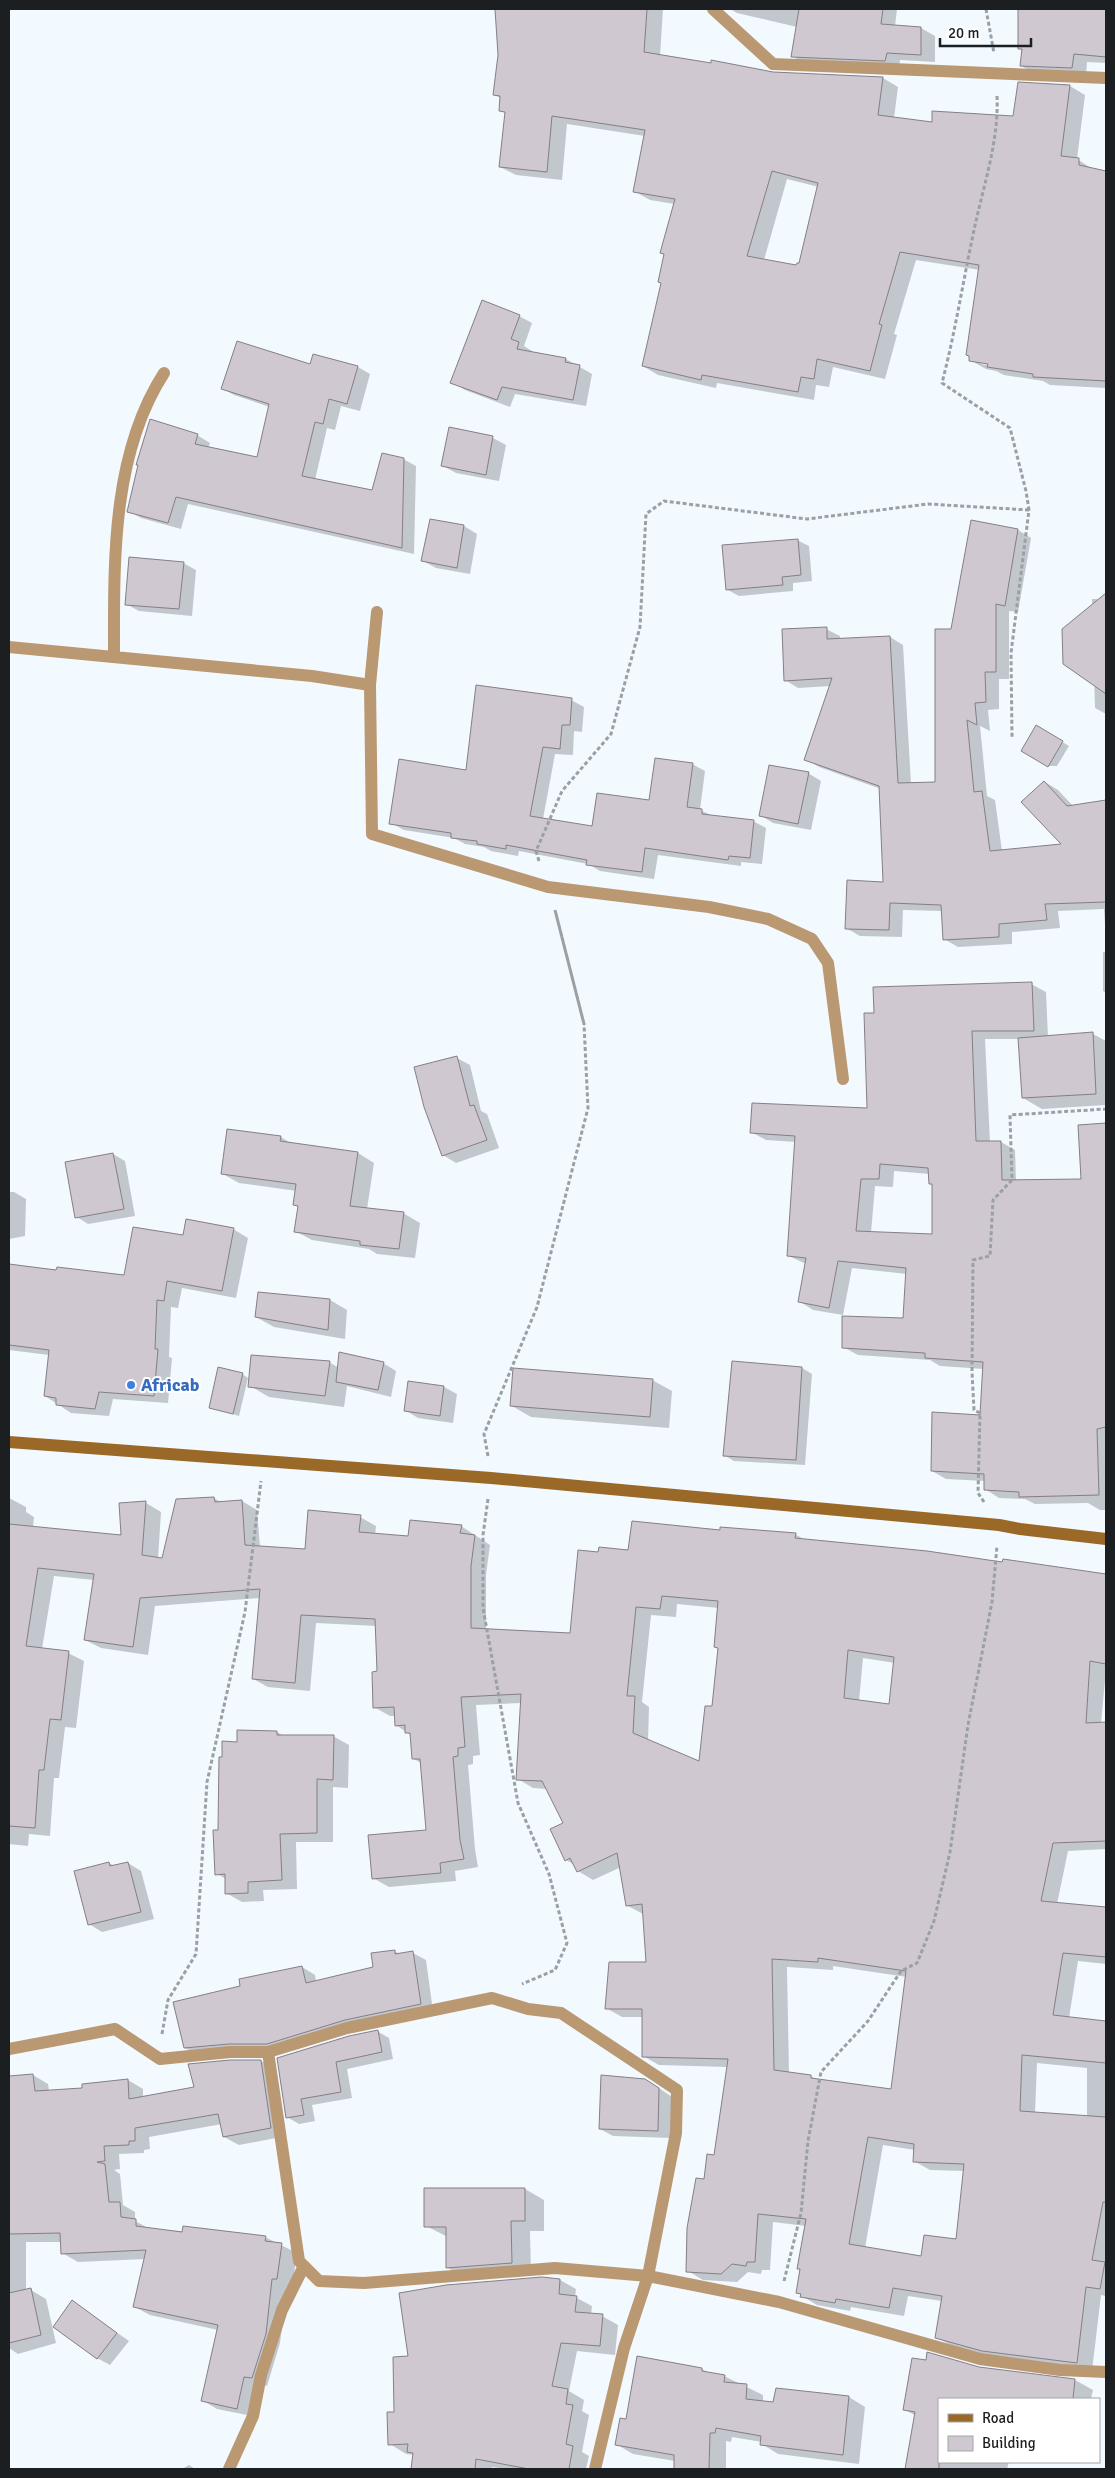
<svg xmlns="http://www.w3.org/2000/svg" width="1115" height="2478" viewBox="0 0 1115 2478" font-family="Signika,sans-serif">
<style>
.shadow{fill:#0003;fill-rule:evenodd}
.building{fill:#d0c8d0;stroke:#857e86;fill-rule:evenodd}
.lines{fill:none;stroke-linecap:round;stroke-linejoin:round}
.path{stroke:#9aa0a4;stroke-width:3;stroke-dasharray:4 2.5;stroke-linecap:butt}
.street{stroke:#ba9871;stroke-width:12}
.secondary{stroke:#9a6928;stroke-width:12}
.shop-dot{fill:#3f7fe0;stroke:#fff;stroke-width:2}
.labels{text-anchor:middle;stroke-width:4;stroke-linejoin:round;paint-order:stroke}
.shop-label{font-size:18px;font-weight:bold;fill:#366cbe;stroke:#fff;text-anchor:start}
</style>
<rect width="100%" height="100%" fill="#f2f9ff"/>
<path class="shadow" d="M496,9H663L660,56L773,73L883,78L898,87L894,118L933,123L1014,118L1070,86L1085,95L1077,159L1094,170L1106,172V388L1050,385L1043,381L1004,375L996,371L986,369L970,360L980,270L916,260L894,334L897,335L885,379L833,367L829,387L816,385L814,400L717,383L716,388L658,375L643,366L662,283L666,255L661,253L675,204L650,200L634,191L645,136L567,124L562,180L516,175L500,167L506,114L500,110L501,98L494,95L499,55ZM787,179L819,187L800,265L797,267L764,260ZM981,362L994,364V366L981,364Z
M730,9H897L895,26L921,28L935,36V62L900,60L899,68L806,64L792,56L797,27L737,13Z
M1018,9H1106V63L1087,62L1086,76L1035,73L1021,66L1023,51L1019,48Z
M519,316L532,323L524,346L532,351L531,353L566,359L592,374L586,406L515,394L510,407L465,390L452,382Z
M311,366L358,367L370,374L360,411L341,406L335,430L327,428L315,480L373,491L403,459L416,466L414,554L188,504L181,529L141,518L129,511L197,435L210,443L208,448L258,459L270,407L234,395L222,388Z
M450,429L493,438L506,445L499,481L456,473L443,466Z
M464,526L477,534L470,574L436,568L423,561Z
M1018,530L1031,538L1018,612L1009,611V679H999V709L988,710L990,731L980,726L987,796L995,800L1002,851L1063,845L1045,782L1058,790L1073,806L1106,801V940L1104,909L1058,911L1060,928L1012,932V944L958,947L944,939L943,911L903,910L902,937L860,936L846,928L885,883L881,789L819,767L806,759L831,686L798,688L785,680L826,629L840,636V639L890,637L903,645L911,784L937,783L953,630Z
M797,540L809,546L812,581L793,583V591L739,596L728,590Z
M183,563L196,570L192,616L139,611L126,604Z
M1092,599H1106V714L1095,708Z
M571,700L584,707L582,732L574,731L573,755L555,754L543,819L593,827L650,802L692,764L705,771L700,810L713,816L753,821L766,828L762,864L741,862V866L658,855L654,879L600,871L588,864L519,851L518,856L491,851L484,847L465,844L454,838L404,830L391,823Z
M1037,727L1069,746L1057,766H1048Z
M808,773L821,781L811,830L773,823L760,815Z
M1103,952H1106V993L1103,991Z
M1031,984L1046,992L1048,1037L1093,1034L1106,1041V1105L1042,1109L1023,1098L1019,1039H985L990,1142H1001L1015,1150L1016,1181L1082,1180L1079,1126L1106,1124V1510H1100L1088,1503L1035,1504L1025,1499L999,1498L985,1489V1481L946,1479L932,1471L981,1416L984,1369L940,1366L930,1360L858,1355L843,1347L904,1320L907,1274L852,1268L843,1315L813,1310L799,1301L806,1264L789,1256L796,1142L766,1140L751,1132L868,1109L875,1014ZM894,1171L930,1174V1184L933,1185V1236L871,1233L875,1186L893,1187Z
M457,1058L470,1065L481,1111L487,1114L499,1148L456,1163L443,1155Z
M281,1137L292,1144L358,1153L374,1163L367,1209L403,1213L420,1223L415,1258L377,1254L369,1249L312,1240L295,1231L299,1207L294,1205L297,1191L239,1183L223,1174Z
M113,1154L125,1161L135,1216L88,1224L77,1217Z
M9,1192H14L26,1199L25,1236L9,1239Z
M233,1229L248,1238L236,1298L182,1288L178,1308L171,1307L169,1357L172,1358L168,1403L113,1399L109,1416L71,1413L45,1396L49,1355L9,1350V1265L57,1272L125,1276L184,1237Z
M330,1300L347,1310L345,1339L274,1327L256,1317Z
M329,1362L339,1368L383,1363L396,1371L391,1397L347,1386L344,1407L269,1397L250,1386Z
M802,1368L812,1374L805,1465L734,1461L724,1455Z
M242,1374L248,1378L239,1416L210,1407Z
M652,1380L672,1391L669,1428L531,1417L512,1406Z
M409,1383L444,1387L457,1394L453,1423L418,1418L405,1410Z
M9,1498L26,1507V1512L34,1517L33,1528L122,1537L146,1503L161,1512L158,1559L162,1560L214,1498L222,1503L242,1501L257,1510L260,1547L306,1551L360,1517L376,1526L375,1535L409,1538L461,1526L490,1545L486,1575V1630L571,1635L600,1553L629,1551L721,1532L795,1534L805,1540L1106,1576V1670L1101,1723H1106V1849L1068,1851L1057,1904L1106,1907V1964L1078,1961L1069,2018L1106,2022V2296L1101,2295L1092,2371L998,2359L952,2346L936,2337L942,2301L908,2296L904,2316L851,2307L850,2311L817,2305L802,2296L806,2226L773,2222L770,2270H762L761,2274L748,2272L737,2282L703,2280L688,2271L705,2181L715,2156L728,2067L659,2065L643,2056V2017H622L606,2008L647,1963L643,1914L628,1906L621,1867L593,1880L578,1871L575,1865L566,1860L565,1823L547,1789L533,1788L518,1779L521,1703L476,1705L480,1755L473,1756V1764L468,1765L475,1849L478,1867L455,1871L456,1881L389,1887L373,1878L427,1831L421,1763L414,1759L412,1736L396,1725V1716H390L374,1707L378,1673L377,1626L316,1623L310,1691L268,1687L253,1679L260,1598L155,1606L148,1655L101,1648L85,1640L94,1580L54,1576L42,1649L68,1653L84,1661L76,1728L65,1727L59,1778H54L50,1836L29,1834L28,1846L9,1844ZM677,1604L719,1608L715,1647L719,1648L713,1708L700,1763L648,1741L649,1707L642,1702L651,1615L676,1617ZM863,1658L895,1663L890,1705L859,1701ZM833,1966L907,1977L892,2090L818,2081L811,2076L789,2073L787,1967L833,1970ZM1037,2063L1087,2068V2117L1035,2113ZM883,2145L915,2150L914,2161L930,2170L964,2171L957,2240L922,2258L865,2248Z
M238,1732H277L284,1736H333L349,1745L348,1788L333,1787V1842H296L297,1889L263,1890L264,1901L242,1902L226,1893V1879L217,1874L223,1758L238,1743Z
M109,1863L115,1866L128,1863L141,1871L154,1919L102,1932L89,1924L78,1871Z
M394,1951L400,1954L413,1953L426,1960L433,2011L280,2051L198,2055L185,2048L242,1987L302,1967L315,1975L316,1981L374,1968Z
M377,2031L389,2038L393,2059L347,2069L352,2098L312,2105L315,2121L299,2124L287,2117L278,2059Z
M261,2061L276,2070L286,2136L239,2145L224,2137L222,2124L149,2137L150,2149L144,2150V2153L119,2154L120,2169L114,2170L120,2174L123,2205L135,2212V2221L150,2229L265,2237L297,2253L292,2287L287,2286L280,2343L267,2386L259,2384L252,2416L217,2409L202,2400L218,2330L150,2315L135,2307L145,2259L78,2262L62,2253V2242H26V2291L31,2290L46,2299L56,2343L18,2354L9,2348V2077L33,2075L48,2084L49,2091L83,2089L128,2080L143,2089V2097L195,2088Z
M659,2088L672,2097L671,2138L613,2136L600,2129Z
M525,2189L544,2200V2231H530L531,2274L467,2279L448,2268V2237L426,2226Z
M542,2278L560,2280L576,2289L575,2297L592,2306L591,2315L602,2316L618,2325L615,2355L577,2351L569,2391L584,2400L582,2411L589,2415L582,2452L589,2456L586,2469H504L492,2467V2469H412L414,2455L406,2454L390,2444L410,2357Z
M73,2302L129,2341L110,2365L97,2358Z
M638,2358L702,2369L710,2374L724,2376L763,2395V2402L774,2403L849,2397L865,2407L859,2464L778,2454L762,2444V2442L732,2437L731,2442L726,2441V2469H675V2461L633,2454L616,2444L627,2420Z
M979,2368L1075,2380L1093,2390L1091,2399H939V2462H1009L1007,2469H906L916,2416L904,2409Z
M189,2465L195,2469H182Z"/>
<path class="building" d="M495,9H647L644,52L711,63V60L773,72L883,77L878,115L932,122V111L1013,116L1018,82L1070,85L1061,156L1079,158V165L1106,171V381L1033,377V374L987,367L988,364L969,361V356L966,355L979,265L900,252L879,324L882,325L870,371L817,359L814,379L801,377L798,392L702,375L701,380L642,366L661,283L658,282L664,254L660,253L675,199L633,192L645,130L552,116L547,172L499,167L505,112L499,111L500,96L493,95L498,55ZM772,171L818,183L799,263H797L796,265L747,256Z
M799,9H883L881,24L921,27V55L887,53L885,61L791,57Z
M1018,9H1106V57L1074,54L1072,68L1020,66L1022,49H1018Z
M482,300L520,315L511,339L519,342L517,349L566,358L565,362L580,365L573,400L502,387L497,400L450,383Z
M237,341L310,364L313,354L358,366L347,404L329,399L323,424L315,422L302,476L372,490L382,453L404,458L402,548L176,497L168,523L127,512L138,465H136L150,419L198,434L195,444L257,457L269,404L221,389Z
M449,427L493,436L486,475L441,466Z
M430,519L464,525L457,568L421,561Z
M971,520L1018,529L1005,606L996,604V672H985L986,702L975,703L977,725L967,720L974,792L982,791L990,851L1061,844L1021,802L1044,781L1067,806L1106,800V902L1045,904L1047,920L999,924V937L943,940L941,905L890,903L889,930L845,929L847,880L883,882L879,786L804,760L832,678L784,681L782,629L827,627V639L890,636L898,783L935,782V629H951Z
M798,539L801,575L782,577L783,585L726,590L722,545Z
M129,557L184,562L179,609L125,605Z
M1106,593V694L1063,664L1062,629Z
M476,685L572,698L570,725H562L560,749L543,747L530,816L592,826L597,793L649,800L655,758L693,763L687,807L702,809V814L754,820L750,858L729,856L728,860L645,848L642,872L586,865L587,860L506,845V849L477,844V841L451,838V833L389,824L399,759L466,770Z
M1036,725L1063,741L1048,767L1021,751Z
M769,765L809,772L798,824L759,816Z
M1032,982L1034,1031H972L976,1141H1001L1002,1180L1081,1179L1078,1125L1106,1123V1427L1097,1429L1099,1495L1019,1497V1492L984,1490V1474L931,1471L932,1412L980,1415L983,1362L925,1358V1353L842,1348V1316L903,1318L906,1268L838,1261L829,1308L798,1302L806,1258L787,1256L795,1136L750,1133L752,1103L867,1108L864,1013H874L873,987ZM880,1164L928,1168L929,1184H932V1234L856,1231L861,1179H879Z
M1093,1032L1096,1094L1022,1098L1018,1038Z
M457,1056L470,1106L474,1105L487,1140L442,1156L424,1107L414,1067Z
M227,1129L281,1136L280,1141L358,1152L350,1206L404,1212L399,1249L360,1245V1241L294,1232L298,1206L293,1205L296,1184L221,1174Z
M113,1153L124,1209L75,1218L65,1162Z
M186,1219L234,1228L222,1291L167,1281L164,1301L157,1300L155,1349H158L154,1396L99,1392L95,1409L56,1405V1398L44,1396L49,1350L9,1345V1264L56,1270L57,1267L124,1275L133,1227L183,1235Z
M258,1292L330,1299L328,1330L255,1317Z
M339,1352L384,1362L378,1390L336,1382Z
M251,1355L330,1361L325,1396L248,1387Z
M732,1361L802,1367L796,1460L723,1456Z
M218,1367L243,1373L233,1414L209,1408Z
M513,1368L653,1379L650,1417L510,1406Z
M408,1381L444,1386L440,1416L404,1411Z
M214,1497L215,1502L242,1500L245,1545L305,1549L308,1510L361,1515L359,1532L408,1536L410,1520L462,1525L460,1533L475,1535L471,1566V1628L570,1633L578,1550L598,1552L599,1547L628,1550L632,1521L720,1530V1527L796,1533L795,1538L927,1551L1002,1562L1003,1559L1106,1574V1664L1090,1661L1086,1723L1106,1722V1841L1053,1843L1041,1901L1106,1907V1957L1063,1953L1053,2015L1106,2021V2063L1022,2055L1020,2111L1106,2117V2202H1103L1092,2260L1105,2262L1100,2289L1086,2287L1077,2363L982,2351L935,2338L942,2296L893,2288L889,2308L836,2299L835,2303L800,2297L801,2294L796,2293L800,2269H797L806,2219L758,2214L755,2262H747L746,2266L732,2264L721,2274L686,2272L687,2228L696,2178L704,2179L707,2154L714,2155L728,2059L642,2057V2009H605L609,1962H646L642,1904L626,1906L617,1853L577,1872L570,1858L565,1861L550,1829L563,1823L542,1781L516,1780L521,1694L461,1697L465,1747L458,1748V1756L453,1757L460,1840L464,1859L440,1863L441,1873L372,1879L368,1835L426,1830L420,1759H412L410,1733H405V1725L395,1726L394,1707L373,1708L372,1672L377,1671L375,1619L301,1615L295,1683L252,1679L260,1589L140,1598L133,1647L84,1640L94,1574L38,1568L26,1646L69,1651L61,1720L50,1719L44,1770H39L35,1828L9,1826V1524L121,1535L119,1503L146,1501L142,1555L162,1558L176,1499ZM662,1596L718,1601L714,1647L718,1648L712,1706H705L699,1761L633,1733L635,1696H627L636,1607L660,1609ZM848,1650L894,1657L889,1704L844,1698ZM818,1958L906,1971L891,2089L811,2078V2075L774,2070L772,1959L818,1962ZM868,2137L914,2144L913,2162L964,2164L956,2239L924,2235L921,2256L849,2244Z
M237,1730L277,1731V1735H334L333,1780L317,1779V1833L280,1834L282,1880L248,1882V1893L225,1894V1874L215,1875L213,1830H218L219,1757H222V1741L237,1742Z
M109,1862L110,1866L128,1862L141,1912L88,1925L74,1871Z
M395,1950V1954L413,1951L421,2004L345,2020L267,2044H229L184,2048L173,2002L240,1986L239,1979L302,1966L306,1983L373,1967L371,1953Z
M378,2030L382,2052L336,2062L341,2092L301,2099L304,2115L286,2118L277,2058L349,2036Z
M230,2060H261L271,2128L223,2137L218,2114L135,2128V2141H129V2145L104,2146L105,2161L97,2162L105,2164L109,2202H120L121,2217L136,2219V2226L182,2232L183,2226L266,2236L265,2241L282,2243L277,2279H272L266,2334L252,2378L244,2377L237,2409L201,2401L218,2325L133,2307L146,2250L61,2254L60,2233L9,2234V2076L33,2074L35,2091L82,2088V2084L128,2079L129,2099L194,2087L188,2064Z
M601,2075L645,2079L659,2088L658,2131L599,2129Z
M424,2188H525V2221H511L512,2263L446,2268V2227H424Z
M542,2277L560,2279L559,2294L577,2296L575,2312L603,2314L600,2346L561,2343L552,2386L568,2389L566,2404L573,2405L566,2444L573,2446L569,2469H529L476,2459L475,2469H411L413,2453L407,2452L408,2444L388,2445L387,2412H394L393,2357L408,2356L399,2293L446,2285Z
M31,2288L41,2335L9,2343V2293Z
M72,2300L117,2333L97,2359L53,2327Z
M927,2352L979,2367L1075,2379L1073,2399H939V2469H905L915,2412L903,2410L912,2358L926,2360Z
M637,2356L702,2368V2371L725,2375L724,2382L747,2384L746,2399L773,2402L776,2388L849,2396L843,2455L760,2445L761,2436L716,2428L715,2433H710L709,2469H674V2455L615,2445L620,2418L626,2419Z"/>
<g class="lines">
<path class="path" d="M986,9L994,53
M997,96C999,138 985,181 976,221C964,275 956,329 942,383L1010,428L1026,491L1029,510L1011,653L1012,737
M539,861L536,851L562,791L611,734L640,627L646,514L664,501L807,519L928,504L1029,510
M555,910L584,1024L555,910
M488,1456L484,1434L537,1307L588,1108L584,1024
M488,1499L483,1535V1608L518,1803L549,1874L567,1943L555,1970L522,1984
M984,1502L978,1493L980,1413L974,1410L972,1372L973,1260L990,1256L993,1200L1012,1180L1010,1115L1106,1109
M162,2034L168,2000L196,1954L207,1782L245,1612L261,1481
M784,2281L801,2213L808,2141L821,2072L868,2021L901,1971L917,1963L934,1921L950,1852L968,1725L992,1602L997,1546"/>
<path class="street" d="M713,9L773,64L1106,78
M377,612L370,685L372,834L548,887L709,907L768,919L812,939L828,963L843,1079
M9,647L312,676L370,685
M114,657C114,563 111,455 164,373
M9,2049L115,2029L160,2059L230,2052H268L347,2028L492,1998L528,2009L561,2013L677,2090L676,2133L648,2276L624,2348L595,2469
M268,2052L299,2261L319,2281L364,2283L555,2268L648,2276L779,2302L980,2359L1060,2370L1106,2372
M229,2469L253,2416L261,2375L282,2310L304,2266"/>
<path class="secondary" d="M9,1442L491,1478L999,1525L1020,1529L1106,1539"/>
</g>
<circle class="shop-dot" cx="131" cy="1385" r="5"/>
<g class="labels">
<g class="shop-label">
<text x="141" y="1391">Africab</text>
</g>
</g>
<rect width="1115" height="2478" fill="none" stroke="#1c1f22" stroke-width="20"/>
<rect x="938" y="2398" width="162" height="65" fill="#ffffff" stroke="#a4a5a7"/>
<rect x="948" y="2414" width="25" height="8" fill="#9a6928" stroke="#a4a5a7"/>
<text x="982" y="2423" font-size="15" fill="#1c1f22">Road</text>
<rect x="948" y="2436" width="25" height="15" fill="#d0c8d0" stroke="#a4a5a7"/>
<text x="982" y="2448" font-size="15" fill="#1c1f22">Building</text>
<path d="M940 38v8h91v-8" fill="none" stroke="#1c1f22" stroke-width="2.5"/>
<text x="948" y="38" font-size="15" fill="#1c1f22" stroke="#ffffff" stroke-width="4" paint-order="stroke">20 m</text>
</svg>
